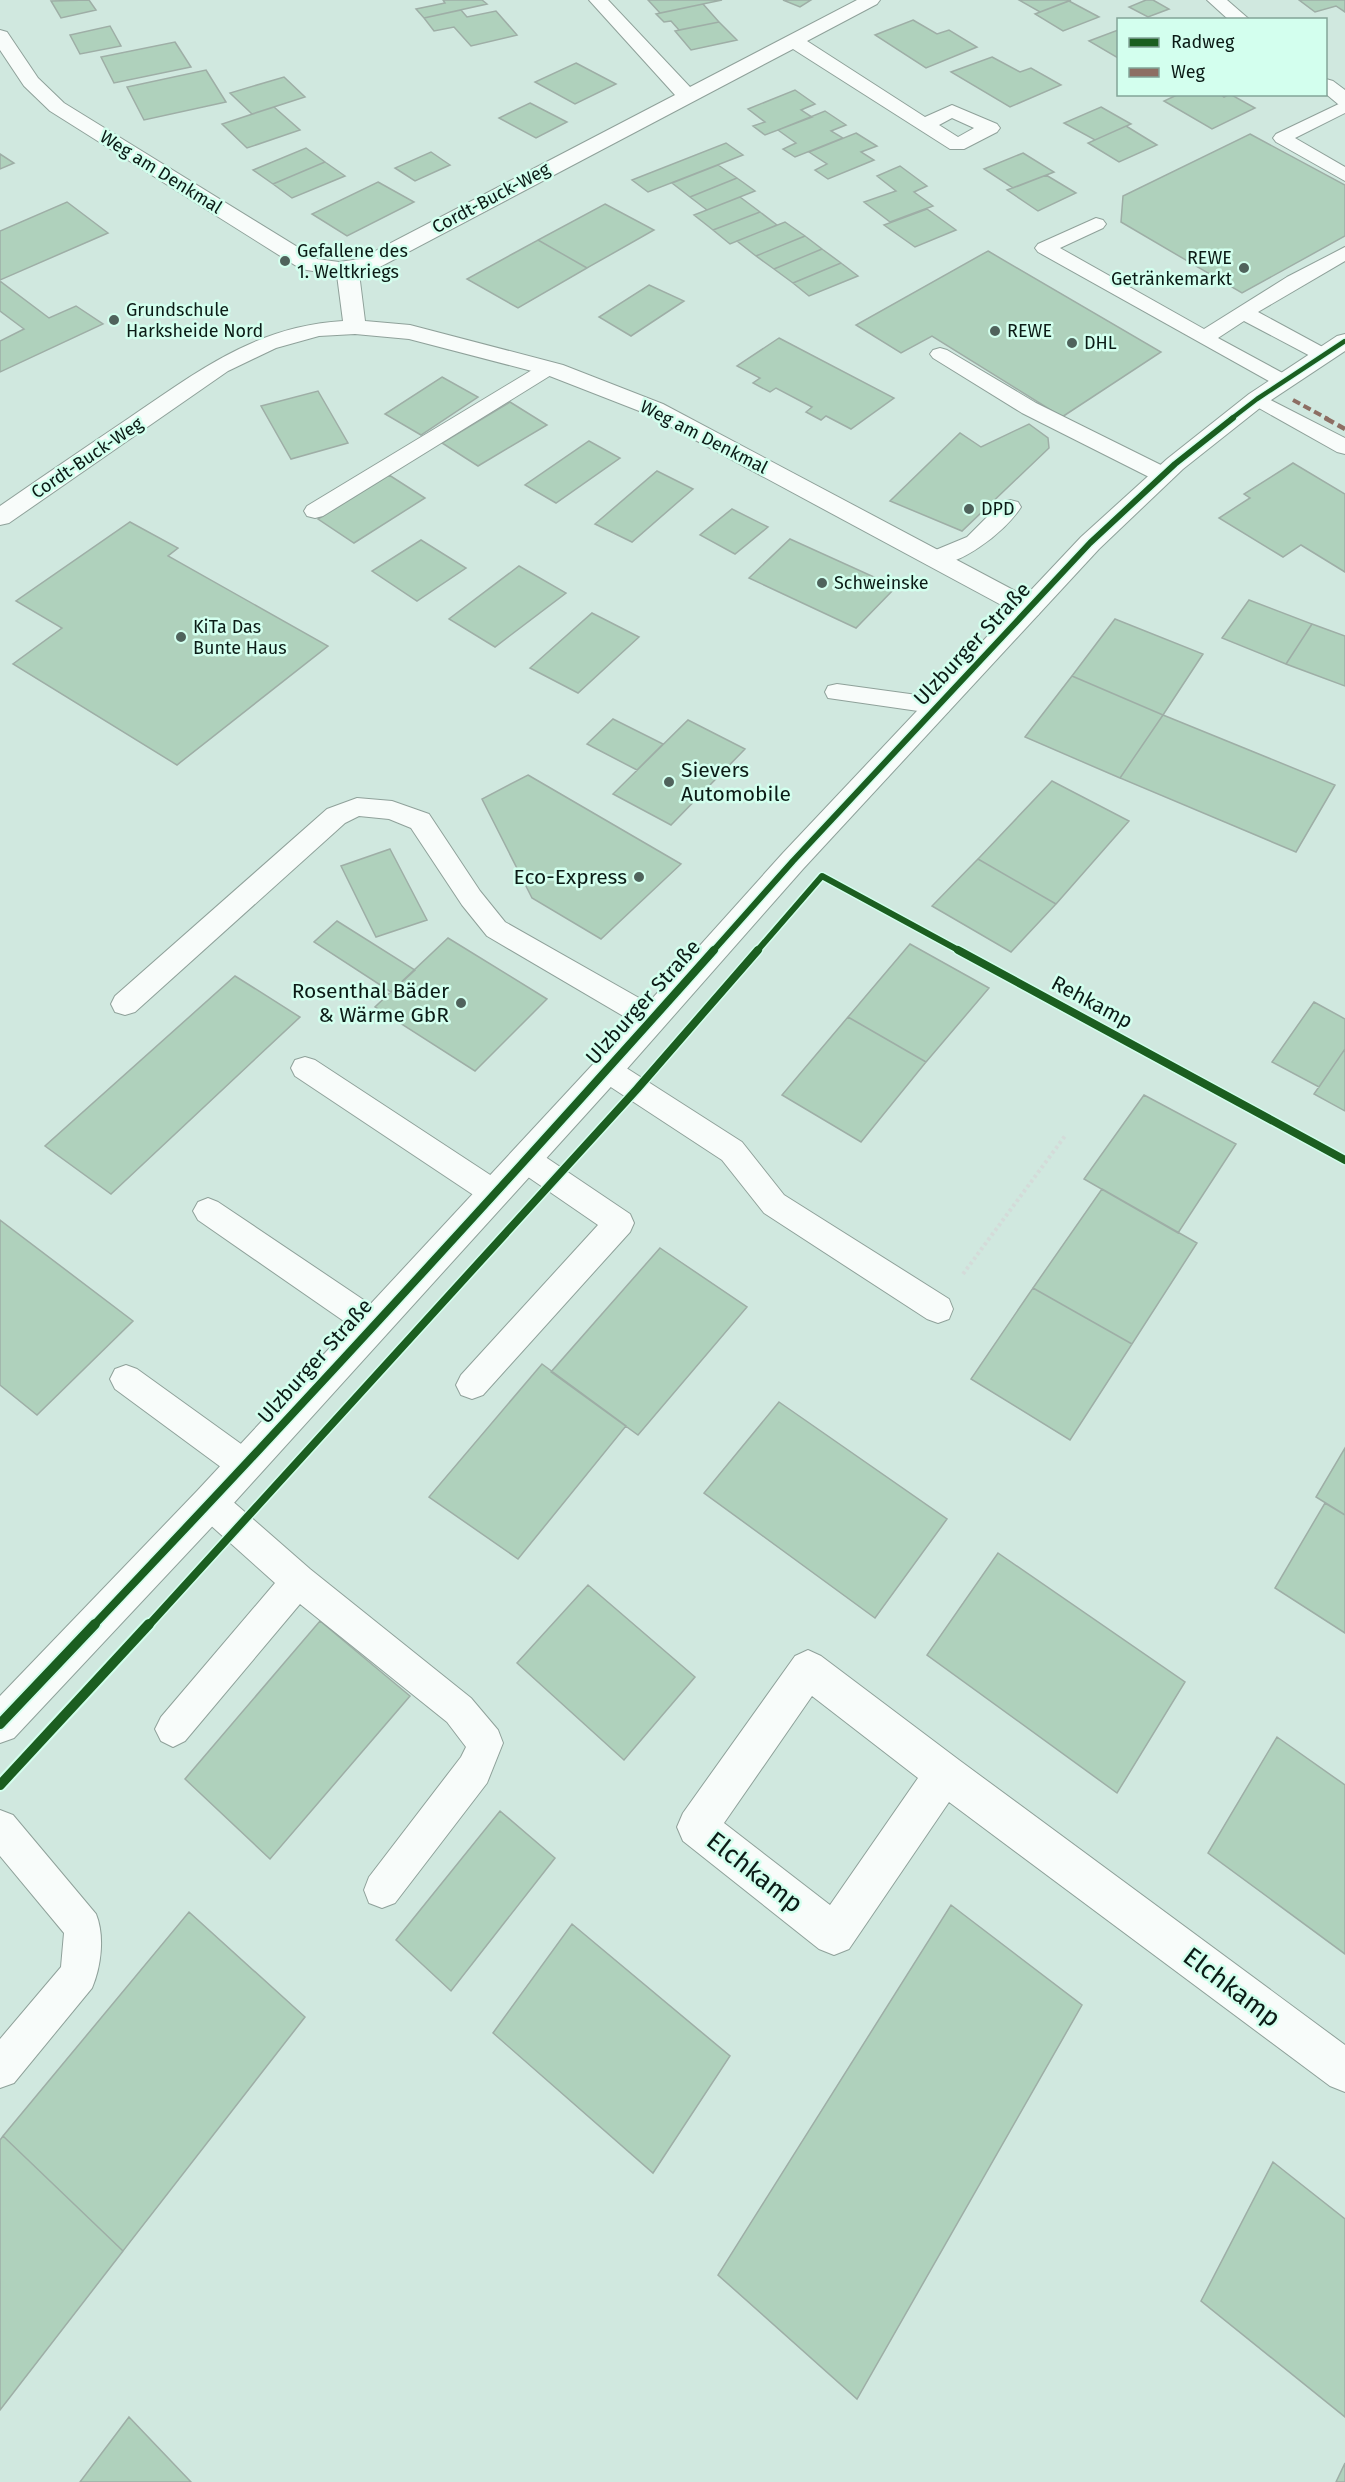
<svg xmlns="http://www.w3.org/2000/svg" width="1345" height="2482" viewBox="0 0 1345 2482" font-family="'Fira Sans',sans-serif">
<style>
.building{fill:#afd1bc;stroke:#9eaea6;stroke-width:1.5}
.lines{fill:none;stroke-linecap:round;stroke-linejoin:round}
.lane-casing{stroke:#8fa19a;stroke-width:2}
.street-casing{stroke:#8fa19a;stroke-width:2}
.secondary-casing{stroke:#8fa19a;stroke-width:2}
.path-far1{stroke:#d4dbd9;stroke-width:3;stroke-dasharray:2 2;stroke-linecap:butt}
.path{stroke:#d4dbd9;stroke-width:4;stroke-dasharray:3 3;stroke-linecap:butt}
.lane{fill:#f8fcfa;fill-rule:evenodd}
.street{fill:#f8fcfa;fill-rule:evenodd}
.secondary{fill:#f8fcfa;fill-rule:evenodd}
.quiet-far1{stroke:#8d6e63;stroke-width:4;stroke-dasharray:8 4;stroke-linecap:butt}
.quiet{stroke:#8d6e63;stroke-width:4.5;stroke-dasharray:10 4.5;stroke-linecap:butt}
.cycleway-far3-casing{stroke:#d3ffee;stroke-width:7}
.cycleway-far2-casing{stroke:#d3ffee;stroke-width:9}
.cycleway-far1-casing{stroke:#d3ffee;stroke-width:11}
.cycleway-casing{stroke:#d3ffee;stroke-width:14}
.cycleway-far3{stroke:#1b5e20;stroke-width:4.5}
.cycleway-far2{stroke:#1b5e20;stroke-width:6}
.cycleway-far1{stroke:#1b5e20;stroke-width:8}
.cycleway{stroke:#1b5e20;stroke-width:10}
.poi-dot{fill:#50635c;stroke:#d3ffee;stroke-width:2}
.labels{text-anchor:middle;stroke-width:5;stroke-linejoin:round;paint-order:stroke}
.far-street-label{font-size:18px;fill:#0b1b16;stroke:#d3ffee}
.far-poi-label{font-size:18px;fill:#0b1b16;stroke:#d3ffee;text-anchor:start}
.street-label{font-size:21px;fill:#0b1b16;stroke:#d3ffee}
.poi-label{font-size:21px;fill:#0b1b16;stroke:#d3ffee;text-anchor:end}
.near-street-label{font-size:26px;fill:#0b1b16;stroke:#d3ffee}
</style>
<rect width="100%" height="100%" fill="#d0e8df"/>
<path class="building" d="M89,0L96,10L61,18L51,1Z
M443,0H482L487,4L424,18L416,9L445,3Z
M648,0H722L660,13Z
M783,0H811L800,7Z
M1019,0H1071L1040,12Z
M1146,0H1153L1169,9L1148,17L1129,7Z
M1299,0H1345V12L1336,6L1315,12Z
M1069,1L1099,17L1063,31L1035,14Z
M703,4L719,22L679,30L671,21L664,22L656,14Z
M461,10L467,17L496,11L517,35L471,46L454,27L434,31L424,18Z
M913,20L937,34L949,30L977,47L926,68L875,35Z
M719,22L737,40L691,50L675,31Z
M110,26L121,46L80,54L70,35Z
M1118,30V58L1089,41Z
M175,42L191,67L114,83L101,57Z
M992,57L1020,72L1031,68L1061,85L1010,107L951,72Z
M576,63L616,84L575,104L535,82Z
M206,70L226,102L144,120L127,87Z
M284,77L305,97L252,114L230,93Z
M795,90L815,104L801,110L812,117L765,135L753,126L765,122L748,109Z
M1179,94H1220L1224,97L1230,94L1255,108L1212,129L1164,101Z
M530,103L567,122L536,138L499,118Z
M274,107L300,130L247,148L222,124Z
M1101,107L1131,124L1095,140L1064,123Z
M825,111L846,125L831,131L843,138L795,157L783,149L796,143L778,130Z
M1126,126L1157,145L1119,162L1088,143Z
M856,133L877,146L861,152L874,160L828,179L815,170L827,164L809,152Z
M1250,134L1345,185V236L1242,293L1121,222L1123,196Z
M726,143L743,155L648,192L632,180Z
M306,148L325,162L273,184L253,170Z
M431,152L450,165L415,181L395,168Z
M1023,153L1054,172L1013,188L984,169Z
M0,154L14,163L0,169Z
M325,162L345,176L292,198L273,184Z
M718,165L737,178L690,197L672,183Z
M900,166L927,186L914,192L933,206L890,222L864,202L896,191L877,176Z
M1046,175L1076,193L1038,211L1007,190Z
M737,178L755,191L707,210L690,197Z
M378,182L414,202L347,236L312,214Z
M740,197L760,212L713,230L694,215Z
M67,202L108,233L0,280V231Z
M605,204L654,230L587,268L538,240Z
M927,209L956,230L915,247L884,225Z
M760,212L777,225L730,244L713,230Z
M785,222L805,236L756,256L737,241Z
M805,236L822,249L774,269L756,256Z
M538,240L587,268L518,308L467,279Z
M822,249L841,263L793,283L774,269Z
M988,251L1161,352L1062,417L932,336L901,353L856,325Z
M841,263L858,276L809,296L793,283Z
M0,281L49,318L76,306L103,324L0,372V341L24,329L0,311Z
M649,285L684,301L631,336L599,317Z
M779,338L894,398L851,429L826,416L821,420L806,412L812,407L776,388L770,392L753,383L760,378L737,366Z
M442,377L478,397L421,435L385,414Z
M318,391L348,443L291,459L261,406Z
M510,402L547,425L478,466L442,443Z
M1029,424L1048,438L1049,448L962,531L890,501L960,433L981,447Z
M589,441L620,458L556,503L525,485Z
M1293,463L1345,494V572L1301,545L1283,557L1219,518L1250,498L1244,494Z
M657,471L693,489L632,542L595,524Z
M389,475L425,498L354,543L318,519Z
M732,509L768,527L735,554L700,535Z
M130,522L178,548L168,556L328,646L177,765L13,664L62,628L16,601Z
M790,539L896,587L856,628L749,578Z
M421,540L466,568L417,601L372,571Z
M519,566L566,593L495,647L449,619Z
M1249,600L1312,624L1286,664L1222,638Z
M592,613L639,637L578,693L530,668Z
M1115,619L1203,654L1163,715L1072,676Z
M1312,624L1345,636V686L1286,664Z
M1072,676L1163,715L1120,778L1025,737Z
M1163,715L1335,785L1296,852L1120,778Z
M613,719L663,744L637,770L587,744Z
M688,720L745,749L671,825L613,794Z
M528,775L681,864L601,939L532,898L482,799Z
M1052,781L1129,821L1056,904L978,859Z
M390,849L427,920L376,937L341,866Z
M978,859L1056,904L1011,952L932,906Z
M337,921L415,970L391,992L314,942Z
M448,938L547,999L475,1071L375,1007Z
M910,944L989,988L926,1062L848,1017Z
M235,976L300,1017L111,1194L45,1146Z
M1314,1002L1345,1019V1049L1319,1087L1272,1062Z
M848,1017L926,1062L861,1142L782,1095Z
M1345,1049V1111L1314,1094Z
M1144,1095L1236,1144L1178,1233L1084,1179Z
M1102,1189L1197,1243L1132,1344L1033,1288Z
M0,1220L133,1321L37,1415L0,1385Z
M660,1248L747,1307L638,1435L551,1372Z
M1033,1288L1132,1344L1070,1440L971,1379Z
M542,1364L626,1426L518,1559L429,1497Z
M779,1402L947,1519L875,1618L704,1493Z
M1345,1448V1515L1316,1497Z
M1325,1503L1345,1515V1633L1275,1588Z
M998,1553L1185,1682L1117,1793L927,1655Z
M588,1585L695,1677L624,1760L517,1663Z
M320,1621L410,1696L270,1859L185,1779Z
M1277,1737L1345,1785V1954L1208,1853Z
M500,1811L555,1858L451,1991L396,1940Z
M951,1905L1082,2005L857,2399L718,2275Z
M189,1912L305,2017L123,2251L3,2136Z
M572,1924L730,2056L653,2173L493,2033Z
M3,2136L123,2251L0,2410V2140Z
M1273,2162L1345,2219V2417L1201,2301Z
M129,2417L191,2482H80Z
M1345,2463V2482H1336Z"/>
<g class="lines">
<defs>
<path id="lane" d="M1345,101V113L1295,138L1345,167V181L1276,142L1273,138L1276,134Z
M1096,218L1103,220L1106,224L1103,228L1060,248L1204,329L1287,277L1345,247V261L1258,312L1330,351L1333,355L1330,359L1323,361L1316,359L1244,321L1218,338L1290,377L1293,381L1290,385L1283,387L1276,385L1038,252L1035,248L1038,244Z
M940,348L947,350L1036,403L1171,470L1174,475L1171,480L1163,482L1155,480L1022,413L933,358L930,354L933,350Z
M549,362L556,364L559,368L556,372L323,516L315,518L307,516L304,511L307,506L542,364Z
M1257,393L1345,438V454L1337,452L1250,403L1247,399L1250,395Z
M1010,500L1018,502L1021,507C1006,531 955,572 926,564L923,559L926,554L967,537L1002,502Z
M837,684L939,698L948,700L951,706L948,712L939,714L828,698L825,692L828,686Z
M357,798L392,801L429,814L480,891L505,922L662,1011L666,1019L662,1027L652,1030L642,1027L487,936L462,905L411,828L389,819L359,816L345,823L135,1012L125,1015L115,1012L111,1004L115,996L327,809Z
M305,1057L315,1060L504,1184L509,1193L504,1202L494,1206L484,1202L295,1076L291,1068L295,1060Z
M607,1059L617,1062L742,1142L784,1195L949,1299L953,1309L949,1319L938,1323L927,1319L764,1213L722,1160L597,1078L593,1070L597,1062Z
M525,1147L535,1150L630,1214L634,1223L630,1232L483,1395L472,1399L461,1395L456,1385L461,1375L598,1225L515,1168L510,1159L515,1150Z
M208,1198L218,1202L383,1313L387,1323L383,1333L372,1337L361,1333L198,1220L193,1211L198,1202Z
M126,1365L137,1369L255,1454L260,1465L255,1476L244,1480L233,1476L115,1389L110,1379L115,1369Z
M210,1487L222,1492L310,1569L471,1698L498,1730L503,1743L487,1783L395,1903L382,1908L369,1903L364,1890L369,1877L461,1757L466,1747L447,1722L300,1604L185,1741L173,1747L161,1741L155,1729L161,1717L275,1583L198,1514L194,1503L198,1492Z
M0,1810L13,1815L96,1914C105,1936 101,1967 92,1988L14,2083L0,2088V2039L61,1967L64,1933L0,1856Z"/>
<path id="street" d="M589,0H608L690,87L857,0H880L877,4L807,41L925,117L952,105L997,124L1000,128L997,132L964,149H950L793,49L376,269L359,273L365,321L410,325L563,365L663,404L1038,603L1042,609L1038,615L1029,618L1020,615L647,414L547,375L409,339L355,334L319,336L276,348L228,371L9,523L0,525V506C43,476 86,447 129,418C198,371 256,326 343,321L337,275L301,269L50,111L24,86L0,50V30L7,32L38,78L64,103L317,259L339,262L360,259L675,95ZM952,118L974,128L958,137L939,125Z
M1207,0H1227L1250,20H1229Z
M1326,79L1333,81L1345,90V106L1338,104L1326,94Z
M808,1650L821,1656L959,1760L1345,2045V2092L1330,2086L949,1802L849,1949L834,1955L819,1949L683,1841L677,1827L683,1813L795,1656ZM812,1696L918,1778L830,1905L724,1823Z"/>
<path id="secondary" d="M1345,334V351L1265,404L1183,469L1099,549L803,869L618,1079L223,1515L14,1738L0,1743V1696L197,1491L596,1061L783,853L1081,537L1167,459L1249,394L1337,336Z"/>
</defs>
<use href="#lane" class="lane-casing"/>
<use href="#street" class="street-casing"/>
<use href="#secondary" class="secondary-casing"/>
<path class="path-far1" d="M831,881L960,951"/>
<path class="path" d="M957,950L1345,1160
M963,1274L1065,1136"/>
<use href="#lane" class="lane"/>
<use href="#street" class="street"/>
<use href="#secondary" class="secondary"/>
<path class="quiet-far1" d="M1293,400L1328,419"/>
<path class="quiet" d="M1325,418L1345,429"/>
<defs>
<path id="cycleway-far3" d="M1231,419L1257,399L1345,341"/>
<path id="cycleway-far2" d="M713,951L793,861L1090,543L1175,464L1233,418
M757,951L822,876L960,951"/>
<path id="cycleway-far1" d="M958,950L1345,1160
M93,1626C304,1404 511,1178 714,950
M148,1626L637,1089L758,950"/>
<path id="cycleway" d="M0,1724L95,1624
M0,1785L149,1624"/>
</defs>
<use href="#cycleway-far3" class="cycleway-far3-casing"/>
<use href="#cycleway-far2" class="cycleway-far2-casing"/>
<use href="#cycleway-far1" class="cycleway-far1-casing"/>
<use href="#cycleway" class="cycleway-casing"/>
<use href="#cycleway-far3" class="cycleway-far3"/>
<use href="#cycleway-far2" class="cycleway-far2"/>
<use href="#cycleway-far1" class="cycleway-far1"/>
<use href="#cycleway" class="cycleway"/>
</g>
<g class="poi-dot">
<circle cx="285" cy="261" r="6"/>
<circle cx="1244" cy="268" r="6"/>
<circle cx="114" cy="320" r="6"/>
<circle cx="995" cy="331" r="6"/>
<circle cx="1072" cy="343" r="6"/>
<circle cx="969" cy="509" r="6"/>
<circle cx="822" cy="583" r="6"/>
<circle cx="181" cy="637" r="6"/>
<circle cx="669" cy="782" r="6"/>
<circle cx="639" cy="877" r="6"/>
<circle cx="461" cy="1003" r="6"/>
</g>
<g class="labels">
<g class="far-street-label">
<text transform="translate(161 172) rotate(32)" y="6">Weg am Denkmal</text>
<text transform="translate(491 198) rotate(-28)" y="6">Cordt-Buck-Weg</text>
<text transform="translate(704 437) rotate(27)" y="6">Weg am Denkmal</text>
<text transform="translate(87 458) rotate(-34)" y="6">Cordt-Buck-Weg</text>
</g>
<g class="far-poi-label">
<text x="297" y="257">Gefallene des<tspan x="297" dy="21">1. Weltkriegs</tspan></text>
<text x="1232" y="264" text-anchor="end">REWE<tspan x="1232" dy="21">Getränkemarkt</tspan></text>
<text x="126" y="316">Grundschule<tspan x="126" dy="21">Harksheide Nord</tspan></text>
<text x="1007" y="337">REWE</text>
<text x="1084" y="349">DHL</text>
<text x="981" y="515">DPD</text>
<text x="834" y="589">Schweinske</text>
<text x="193" y="633">KiTa Das<tspan x="193" dy="21">Bunte Haus</tspan></text>
</g>
<g class="street-label">
<text transform="translate(972 644) rotate(-47)" y="7">Ulzburger Straße</text>
<text transform="translate(643 1002) rotate(-48)" y="7">Ulzburger Straße</text>
<text transform="translate(1092 1002) rotate(28)" y="7">Rehkamp</text>
<text transform="translate(315 1361) rotate(-48)" y="7">Ulzburger Straße</text>
</g>
<g class="poi-label">
<text x="681" y="777" text-anchor="start">Sievers<tspan x="681" dy="24">Automobile</tspan></text>
<text x="627" y="884">Eco-Express</text>
<text x="449" y="998">Rosenthal Bäder<tspan x="449" dy="24">&amp; Wärme GbR</tspan></text>
</g>
<g class="near-street-label">
<text transform="translate(755 1872) rotate(38)" y="9">Elchkamp</text>
<text transform="translate(1232 1987) rotate(37)" y="9">Elchkamp</text>
</g>
</g>
<rect x="1117" y="18" width="210" height="78" fill="#d3ffee" stroke="#83a498" stroke-width="1.5"/>
<rect x="1129" y="38" width="30" height="9" fill="#1b5e20" stroke="#83a498" stroke-width="1.5"/>
<text x="1171" y="48" font-size="18" fill="#0b1b16">Radweg</text>
<rect x="1129" y="68" width="30" height="9" fill="#8d6e63" stroke="#83a498" stroke-width="1.5"/>
<text x="1171" y="78" font-size="18" fill="#0b1b16">Weg</text>
</svg>
